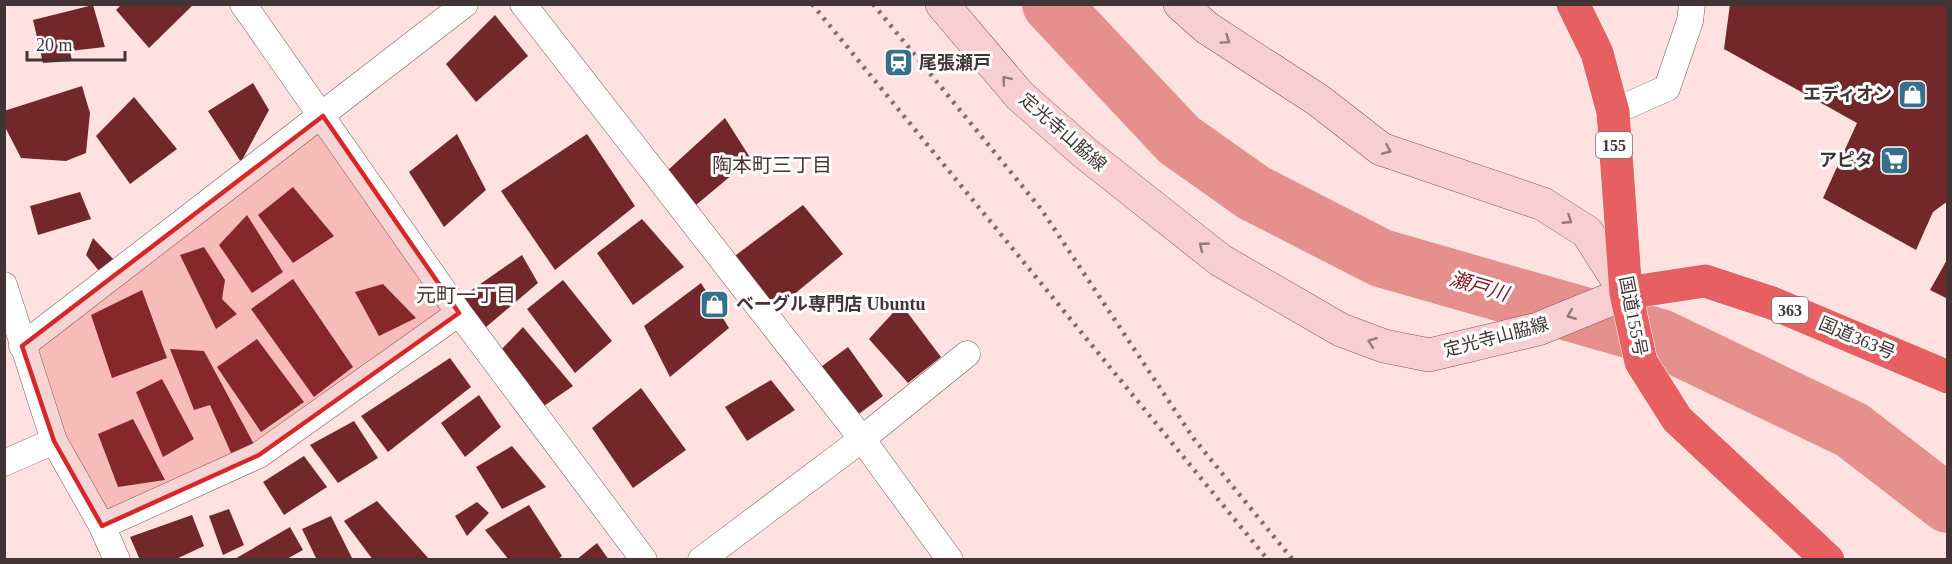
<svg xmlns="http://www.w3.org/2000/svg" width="1952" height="564" viewBox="0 0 1952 564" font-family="'Times New Roman','Noto Sans JP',serif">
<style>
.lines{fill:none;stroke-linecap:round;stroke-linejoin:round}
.river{stroke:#e5908d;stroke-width:58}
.building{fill:#72282a}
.street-casing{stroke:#795a58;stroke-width:27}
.secondary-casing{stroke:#795a58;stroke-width:34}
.highway-casing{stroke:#fff;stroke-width:34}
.street{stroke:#fff;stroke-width:26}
.secondary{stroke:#f8cfd0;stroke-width:33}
.highway{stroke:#e65f61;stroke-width:33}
.rail{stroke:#7f6c6c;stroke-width:4.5;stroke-dasharray:3 6;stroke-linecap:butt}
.oneway{stroke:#947a7a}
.marked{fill:#d62828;fill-opacity:0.2;stroke:#d62828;stroke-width:4.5;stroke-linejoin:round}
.labels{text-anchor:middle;stroke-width:6;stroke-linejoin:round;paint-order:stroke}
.shield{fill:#fff;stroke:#7b7171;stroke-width:1.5}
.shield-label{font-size:16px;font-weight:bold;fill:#423434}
.poi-label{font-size:18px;font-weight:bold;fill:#423434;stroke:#fff;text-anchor:start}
.street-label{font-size:18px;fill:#423434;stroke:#fff}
.neighbourhood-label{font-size:20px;fill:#4d3130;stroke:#fff}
.water-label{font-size:20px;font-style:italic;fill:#7c1820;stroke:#fff}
</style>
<rect width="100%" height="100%" fill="#ffe1df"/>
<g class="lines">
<path class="river" d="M1051,4L1179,140L1254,193L1381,258L1660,338L1852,430L1948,504"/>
</g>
<path class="building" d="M122,4H194L149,48L116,10Z
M1730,4H1948V201L1933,212L1916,250L1823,198L1857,123L1724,49Z
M93,5L105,47L70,51L72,61L43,63L33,20Z
M495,15L528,56L476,102L446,64Z
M253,83L269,110L241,162L208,111Z
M82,86L90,113L86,153L66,161L21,158L4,125V111Z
M134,97L177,149L130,184L96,136Z
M725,118L751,159L690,210L667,171Z
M457,134L486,190L444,227L409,172Z
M587,134L635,206L555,270L501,191Z
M293,187L334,236L293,263L258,215Z
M80,192L91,219L38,235L30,206Z
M803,205L843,254L775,310L732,258Z
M247,215L283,272L252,293L219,245Z
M642,219L684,267L633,305L597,253Z
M93,238L116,262L99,271L86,255Z
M204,247L225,280L222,299L237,314L216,329L180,255Z
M522,255L538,283L479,333L456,301Z
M1948,258V299L1930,290Z
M293,279L353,367L314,397L251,309Z
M563,280L612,341L575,373L527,309Z
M701,283L729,328L670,377L644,326Z
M383,284L416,318L379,336L355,292Z
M142,290L167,358L112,378L91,315Z
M901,304L941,357L908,383L869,339Z
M523,327L573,386L541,408L500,351Z
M257,339L304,402L261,432L217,367Z
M848,347L883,396L856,416L818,369Z
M170,349L204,351L256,448L234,460L210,405L194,410Z
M450,358L471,387L388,452L361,416Z
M162,379L194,439L163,457L136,392Z
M771,380L795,410L747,441L725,407Z
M641,388L686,450L633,488L592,428Z
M479,395L501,427L465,457L441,423Z
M133,419L165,480L118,487L98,434Z
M354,421L378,458L338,483L310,445Z
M512,446L546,487L502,509L476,467Z
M304,456L327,487L284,515L263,482Z
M377,501L430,560H373L344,521Z
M477,502L489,513L467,536L455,516Z
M529,505L562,556L557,560H509L485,530Z
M229,509L244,545L223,555L209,516Z
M192,515L204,546L174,560H140L130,537Z
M331,516L353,560H317L302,529Z
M290,527L303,550L285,560H233Z
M597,543L609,560H576Z"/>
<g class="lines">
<defs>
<path id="street" d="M243,4L459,313L644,560
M523,4L862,439L950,560
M1613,112L1667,88L1690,21L1692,4
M4,285L54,441L102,526L117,560
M22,346L465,4
M4,463L54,441
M102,526L259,455L459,313
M701,560L862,439L967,354"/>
<path id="secondary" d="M942,4L1020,96L1085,153L1220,260L1341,330L1384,346L1429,355L1538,329L1626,293L1587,232L1543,204L1381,149L1318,100L1207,28L1180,4"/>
<path id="highway" d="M1573,4L1597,53L1613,112L1626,293L1641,362L1677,419L1828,560
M1626,293L1705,281L1772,303L1948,377"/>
</defs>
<use href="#street" class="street-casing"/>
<use href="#secondary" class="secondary-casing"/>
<use href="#highway" class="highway-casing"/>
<use href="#street" class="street"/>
<use href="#secondary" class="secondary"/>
<use href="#highway" class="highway"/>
<path class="rail" d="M812,4L1268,560
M873,4L1041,209L1194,439L1293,560"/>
</g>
<defs><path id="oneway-chevron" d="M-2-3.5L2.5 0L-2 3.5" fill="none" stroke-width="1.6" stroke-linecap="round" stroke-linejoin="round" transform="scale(1.5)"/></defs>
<g class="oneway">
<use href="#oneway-chevron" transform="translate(1226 40) rotate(34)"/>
<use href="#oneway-chevron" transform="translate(1006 80) rotate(-130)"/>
<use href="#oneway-chevron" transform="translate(1387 150) rotate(23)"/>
<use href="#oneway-chevron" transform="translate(1568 220) rotate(33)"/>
<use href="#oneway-chevron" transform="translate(1203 246) rotate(-141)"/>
<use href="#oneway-chevron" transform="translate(1571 315) rotate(158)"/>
<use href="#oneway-chevron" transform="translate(1372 342) rotate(-159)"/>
</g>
<path class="marked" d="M323,116L459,313L259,455L102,526L54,441L22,346Z"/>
<defs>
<symbol id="station-square" viewBox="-11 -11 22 22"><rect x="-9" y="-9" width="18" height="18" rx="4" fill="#386f8a" stroke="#fff"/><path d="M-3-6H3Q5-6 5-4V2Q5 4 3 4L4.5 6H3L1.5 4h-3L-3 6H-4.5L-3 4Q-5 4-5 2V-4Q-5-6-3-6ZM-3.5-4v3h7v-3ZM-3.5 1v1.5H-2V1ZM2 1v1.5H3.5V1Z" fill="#fff"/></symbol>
<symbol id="shop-square" viewBox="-11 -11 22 22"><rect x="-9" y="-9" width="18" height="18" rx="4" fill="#386f8a" stroke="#fff"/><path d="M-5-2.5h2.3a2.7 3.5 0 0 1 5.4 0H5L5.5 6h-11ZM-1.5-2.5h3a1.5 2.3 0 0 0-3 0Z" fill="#fff"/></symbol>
<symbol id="supermarket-square" viewBox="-11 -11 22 22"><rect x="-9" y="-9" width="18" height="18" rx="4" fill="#386f8a" stroke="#fff"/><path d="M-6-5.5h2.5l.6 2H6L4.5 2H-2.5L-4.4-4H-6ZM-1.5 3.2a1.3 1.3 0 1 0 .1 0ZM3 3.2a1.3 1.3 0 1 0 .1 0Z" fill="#fff"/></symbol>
</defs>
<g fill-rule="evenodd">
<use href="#station-square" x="882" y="46" width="33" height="33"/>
<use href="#shop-square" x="1896" y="78" width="33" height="33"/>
<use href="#supermarket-square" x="1878" y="144" width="33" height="33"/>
<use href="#shop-square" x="698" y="288" width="33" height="33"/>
</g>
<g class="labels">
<g class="shield">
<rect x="1596" y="132" width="36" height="26" rx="4.5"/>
<rect x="1772" y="297" width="36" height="26" rx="4.5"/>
</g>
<g class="shield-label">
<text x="1614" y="151">155</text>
<text x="1790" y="316">363</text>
</g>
<g class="poi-label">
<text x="919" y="69">尾張瀬戸</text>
<text x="1892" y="100" text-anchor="end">エディオン</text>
<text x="1873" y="166" text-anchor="end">アピタ</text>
<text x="736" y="310">ベーグル専門店 Ubuntu</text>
</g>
<g class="street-label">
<text transform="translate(1063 132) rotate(41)" y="6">定光寺山脇線</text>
<text transform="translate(1633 316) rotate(79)" y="6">国道155号</text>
<text transform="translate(1496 337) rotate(-15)" y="6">定光寺山脇線</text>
<text transform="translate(1857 338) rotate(23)" y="6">国道363号</text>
</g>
<g class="neighbourhood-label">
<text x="772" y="172">陶本町三丁目</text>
<text x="466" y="302">元町一丁目</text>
</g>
<g class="water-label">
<text transform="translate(1479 286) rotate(16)" y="7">瀬戸川</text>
</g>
</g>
<rect width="1952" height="564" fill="none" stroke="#423434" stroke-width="12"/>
<path d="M27 51v9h98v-9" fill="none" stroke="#423434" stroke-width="3"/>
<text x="36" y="51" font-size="18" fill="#423434" stroke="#ffffff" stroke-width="4.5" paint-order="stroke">20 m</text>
</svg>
